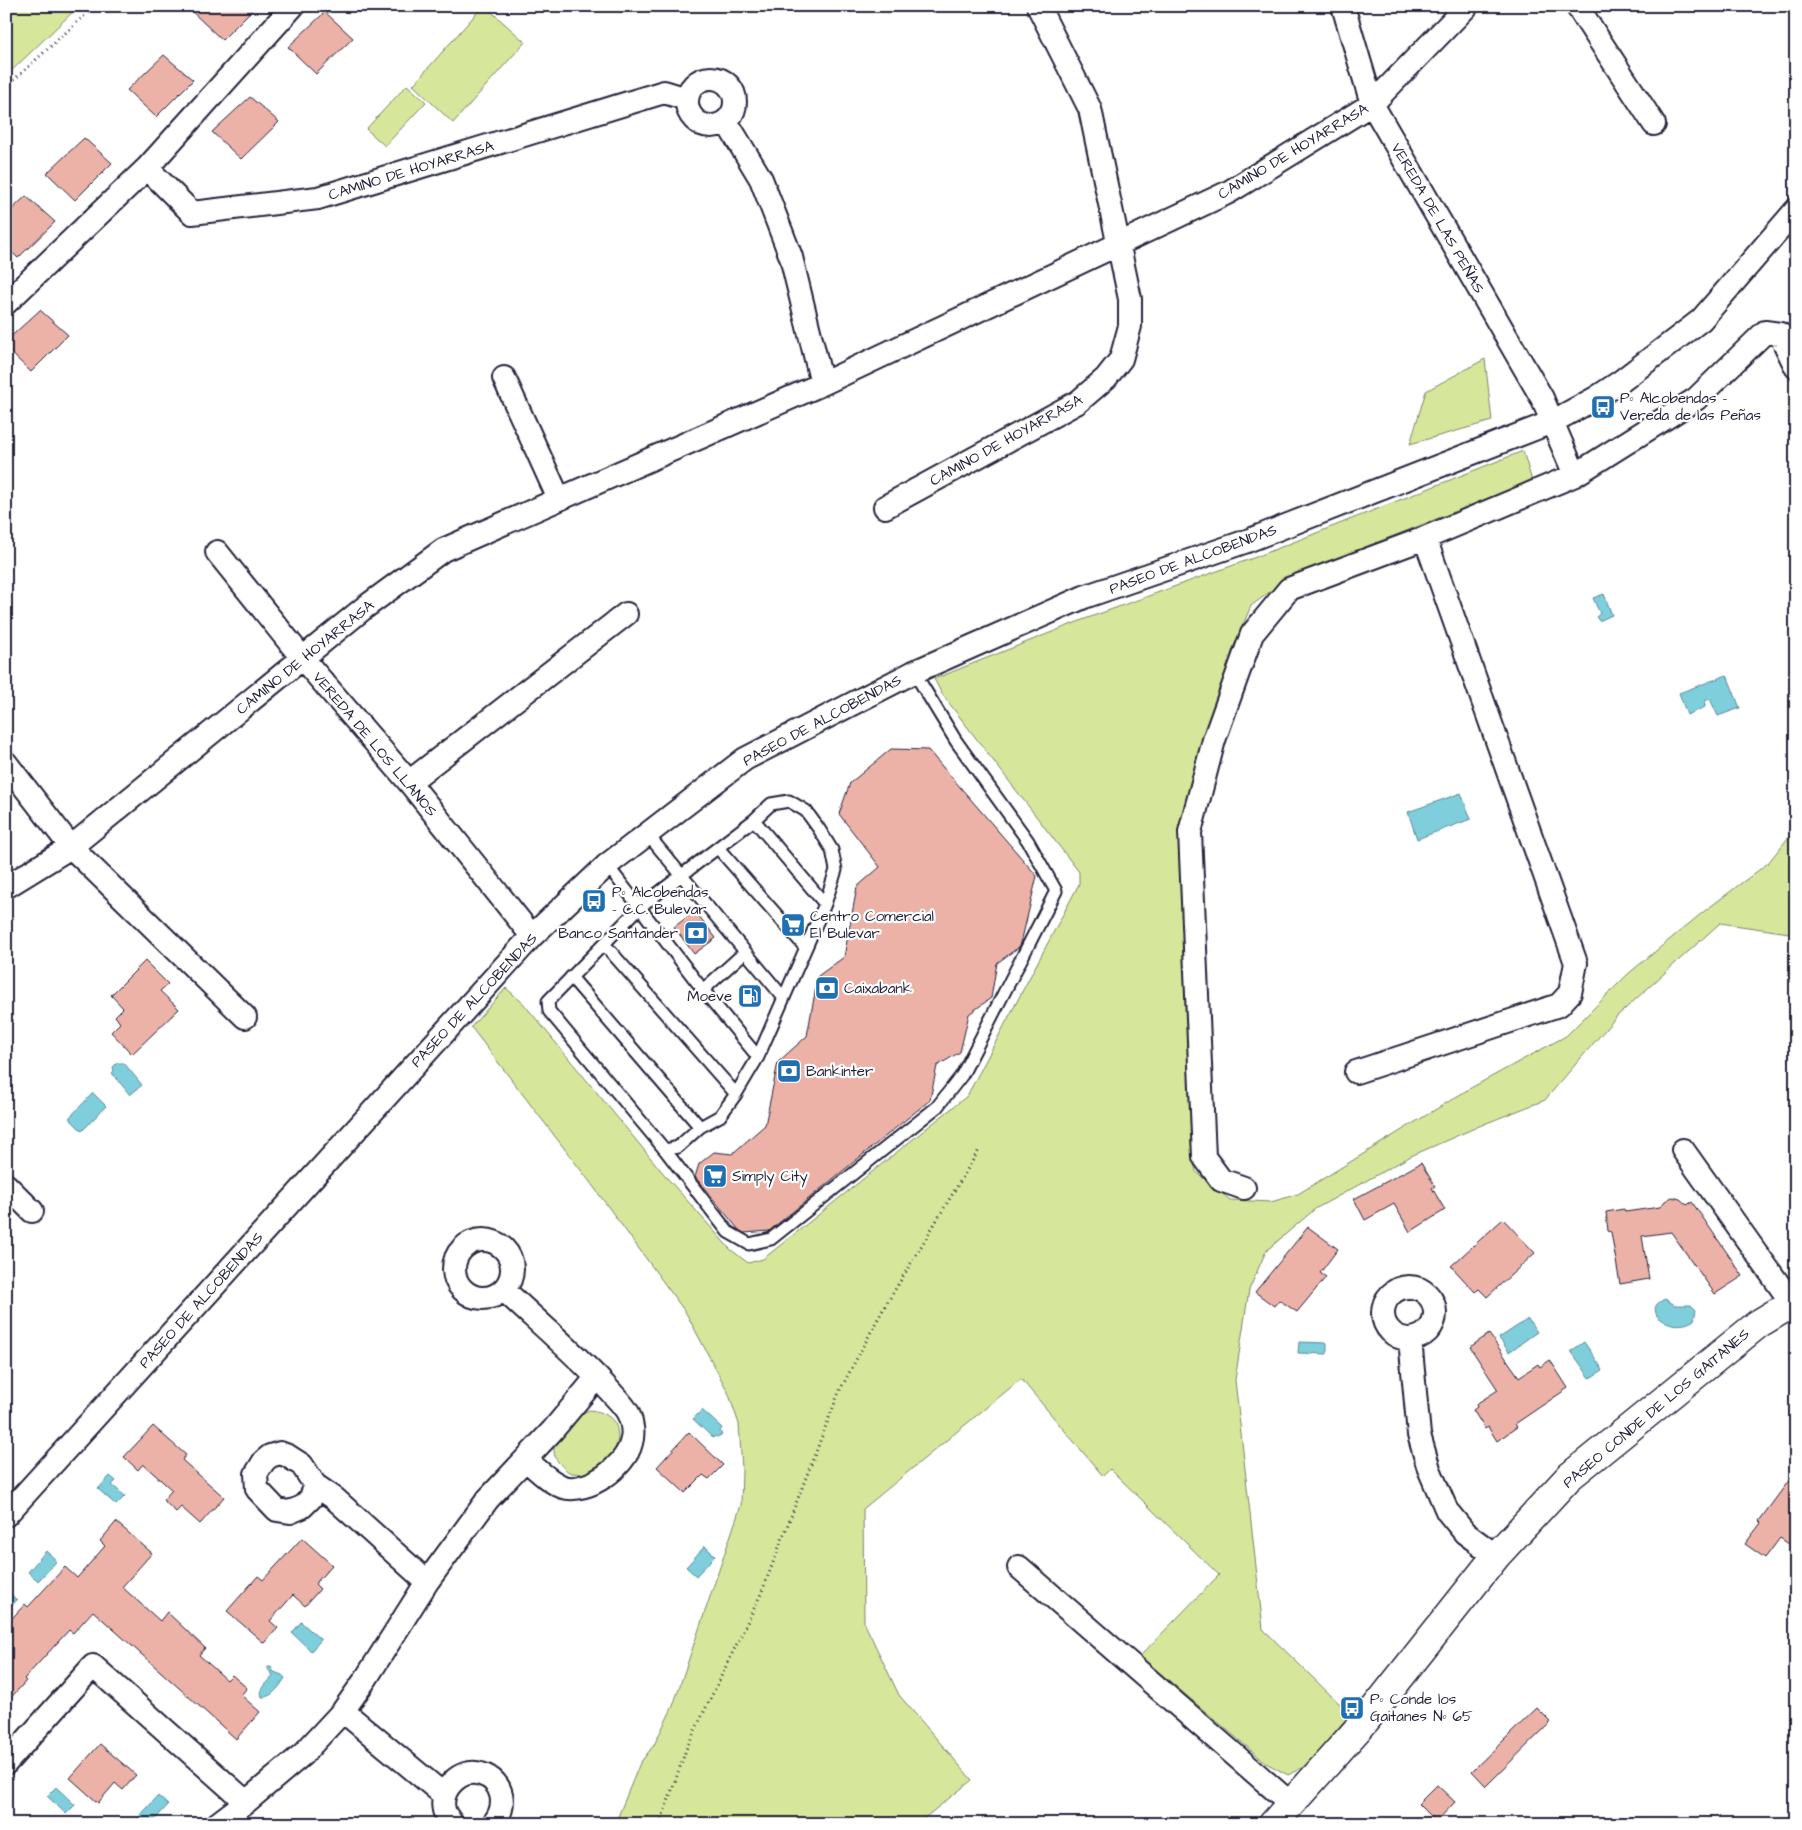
<svg xmlns="http://www.w3.org/2000/svg" width="1802" height="1830" viewBox="0 0 1802 1830" font-family="'Architects Daughter',sans-serif">
<style>
.green{fill:#d6e79b;stroke:#7c846b}
.water{fill:#7fcedb;stroke:#5a899b}
.building{fill:#ecb2a8;stroke:#22223b}
.lines{fill:none;stroke-linecap:round;stroke-linejoin:round}
.lane-casing{stroke:#22223b;stroke-width:15}
.street-casing{stroke:#22223b;stroke-width:26}
.secondary-casing{stroke:#22223b;stroke-width:31}
.path{stroke:#22223b;stroke-width:3;stroke-dasharray:1 4;stroke-linecap:butt}
.lane{stroke:#fff;stroke-width:11}
.street{stroke:#fff;stroke-width:22}
.secondary{stroke:#fff;stroke-width:28}
.labels{text-anchor:middle;stroke-width:4.5;stroke-linejoin:round;paint-order:stroke}
.street-label{font-size:15px;fill:#22223b;stroke:#fff}
.poi-label{font-size:15px;fill:#22223b;stroke:#fff;text-anchor:start}
</style>
<rect width="100%" height="100%" fill="#fff"/>
<filter id="ink" filterUnits="userSpaceOnUse"><feTurbulence type="fractalNoise" baseFrequency=".02" numOctaves="2"/><feDisplacementMap in="SourceGraphic" scale="10" xChannelSelector="R" yChannelSelector="G"/><feConvolveMatrix kernelMatrix="1 2 1 2 8 2 1 2 1" color-interpolation-filters="sRGB"/></filter>
<g filter="url(#ink)">
<path class="green" d="M6,6H79L6,76Z
M483,6H485L525,42L453,123L413,85Z
M407,85L426,102L385,146L366,129Z
M1485,359L1492,421L1410,444L1426,391Z
M1523,451L1532,481L1288,578L1251,606L1233,648L1182,829L1191,1144L1196,1172L1230,1200L1271,1202L1298,1194L1469,1089L1566,1036L1628,974L1702,913L1768,863L1796,828V934L1720,923L1616,1017L1545,1100L1484,1124L1411,1156L1315,1209L1266,1251L1249,1290L1235,1380L1263,1629L1350,1714L1307,1765L1288,1775L1266,1763L1140,1656L1219,1575L1110,1469L1103,1476L1021,1379L863,1509L864,1622L899,1695L972,1780L917,1824H615L640,1763L654,1745L673,1706L741,1505L742,1469L739,1424L728,1392L686,1313L590,1182L471,1027L506,988L523,1003L668,1179L730,1249L748,1263L763,1259L967,1096L1079,884V872L942,694L934,679L1085,619L1256,557Z
M589,1410C641,1414 615,1481 572,1473C567,1472 563,1467 560,1464C547,1452 557,1430 569,1420C575,1416 583,1413 589,1410Z"/>
<path class="water" d="M1604,594L1612,615L1599,621L1596,617L1600,614L1593,598Z
M1727,675L1740,708L1718,716L1710,699L1705,701V707L1687,715L1679,693Z
M1461,793L1471,819L1417,839L1408,812Z
M117,1063H124L142,1085L130,1095L112,1073L114,1071L113,1067Z
M93,1093L106,1106L82,1131L69,1118Z
M1665,1299L1675,1305H1691L1696,1310L1694,1320C1683,1328 1666,1325 1657,1316C1653,1307 1656,1303 1665,1299Z
M1528,1319L1537,1332L1509,1352L1499,1338Z
M1299,1342L1327,1343V1354L1298,1353Z
M1584,1342L1603,1370L1590,1378L1571,1351Z
M702,1410L722,1428L720,1431L722,1435L717,1437L715,1436L713,1438L693,1419Z
M110,1476L116,1481L112,1485L125,1496L116,1505L98,1489Z
M705,1546L715,1556L696,1576L686,1567Z
M46,1551L57,1561L38,1581L28,1572Z
M7,1591L17,1600L6,1612V1592Z
M301,1622L321,1640L311,1651L292,1633Z
M268,1667H271L274,1672L282,1675L285,1678C280,1686 272,1698 262,1697C258,1689 269,1682 273,1676L268,1669Z
M56,1787L75,1805L66,1814L47,1796Z
M158,1796L168,1805L151,1824H147L139,1817Z"/>
<path class="building" d="M186,6H256L222,40Z
M325,12L353,38L316,74L288,47Z
M164,55L193,80L156,117L127,90Z
M250,97L279,122L241,159L212,132Z
M84,138L112,163L75,200L47,173Z
M26,196L55,222L18,258L6,247V215Z
M40,310L68,335L31,372L6,348V341Z
M891,749L928,750L1037,876L1021,943L1019,947L997,963L991,998L969,1014L960,1052L937,1066L930,1100L769,1231L744,1233L739,1230L695,1177L699,1164L714,1152L732,1154L765,1125L778,1062L807,1036L818,976L844,957L857,887L880,867L839,814L850,783Z
M695,911L716,938L694,954L674,927Z
M145,961L168,984L160,991L179,1009L132,1054L111,1032L120,1023L115,1016L123,1008L111,995Z
M1421,1163L1435,1186L1432,1188L1445,1210L1410,1232L1394,1204L1365,1220L1354,1199Z
M1672,1197L1680,1199L1687,1205L1692,1202L1743,1276L1715,1294L1671,1232L1642,1236L1649,1279L1620,1284L1611,1232L1608,1231L1606,1212L1624,1209L1625,1212L1660,1207L1665,1201Z
M1503,1219L1535,1253L1487,1297L1479,1289L1475,1292L1451,1266Z
M1308,1227L1338,1249L1320,1273L1326,1277L1297,1312L1279,1300L1274,1306L1255,1292Z
M1489,1334L1519,1377L1538,1364L1540,1367L1550,1360L1568,1388L1515,1424L1517,1427L1497,1441L1488,1427L1485,1429L1473,1410L1477,1407L1476,1404L1498,1390L1470,1347Z
M153,1426L186,1455L182,1460L224,1497L200,1524L181,1507L176,1512L163,1500L172,1490L143,1464L138,1470L124,1457Z
M689,1432L723,1465L709,1479L703,1475L685,1493L657,1467Z
M1796,1471V1534L1789,1544L1780,1538L1765,1558L1745,1544L1761,1523L1759,1521Z
M116,1522L152,1553L122,1587L160,1621L167,1612L205,1648L199,1655L227,1680L232,1675L247,1688L241,1695L260,1712L236,1739L93,1611L73,1633L69,1630L24,1679L26,1681L6,1703V1625L25,1604L28,1607L65,1567L77,1578L105,1546L100,1541Z
M302,1538L332,1565L315,1584L320,1589L305,1606L293,1595L270,1621L278,1628L264,1643L227,1611L258,1576L263,1580Z
M1537,1708L1551,1722L1486,1786L1472,1771Z
M100,1744L136,1775L123,1790L115,1783L98,1803L70,1778Z
M1437,1785L1455,1802L1436,1822L1418,1804Z"/>
<g class="lines">
<defs>
<path id="lane" d="M789,801L806,811L819,829L832,850L836,870L825,904L758,1057L736,1094L720,1116L700,1127L678,1147L665,1150L549,1011L548,1001L640,907L754,820L771,804Z
M754,820L825,904
M648,835L783,997
M718,848L805,947
M607,865L703,990L758,1057
M604,944L736,1094
M571,977L700,1127
M703,990L745,952
M665,1150L728,1232L749,1244L771,1239L937,1107L962,1075L1056,891L1028,841L956,741L914,672"/>
<path id="street" d="M1343,6L1372,104L1542,398L1575,475
M1577,6L1654,124
M687 102a24 24 0 1 1 48 0a24 24 0 1 1-48 0Z
M726,121L761,179L791,257L822,384
M147,168L192,213L318,198L664,92L687,99
M6,303L147,168L293,6
M504,378L559,499
M885,507L1078,402L1106,378L1121,359L1130,326V299L1090,109L1038,6
M217,552L303,659L409,782L532,936
M6,763L71,847L245,1017
M409,782L626,614
M6,887L71,847L364,608L443,550L822,384L1229,192L1372,104L1467,6
M1356,1072L1559,1005L1570,993L1576,963L1425,538
M1683,1150L1792,1303
M6,1185L32,1211
M1244,1188L1221,1180L1204,1157L1190,832L1214,740L1252,634L1289,589L1425,538L1575,475L1696,399L1765,332L1780,334L1796,367
M454 1269a29 29 0 1 1 58 0a29 29 0 1 1-58 0Z
M1383 1313a26 26 0 1 1 52 0a26 26 0 1 1-52 0Z
M504,1290C539,1323 576,1354 609,1390C615,1397 624,1405 628,1413C632,1422 634,1434 631,1443C625,1467 588,1494 563,1487C549,1482 537,1469 526,1460
M1410,1339L1419,1435L1429,1469L1447,1511L1465,1533L1496,1556
M315,1485L311,1498L302,1507L290,1512L277,1510L257,1489L256,1474L264,1461L270,1456L280,1453L288,1456L302,1465L315,1485L334,1498L427,1582
M6,1515L532,936L607,865L745,759L914,672L1084,597L1247,541L1552,422L1596,398L1620,382L1701,320L1796,210
M1019,1567L1291,1804
M343,1711L444,1795
M6,1763L93,1666L246,1802
M217,1824L246,1802L303,1754L343,1711L365,1680L427,1582L488,1499L552,1431L597,1377
M452,1824C450,1820 445,1815 444,1810C439,1790 460,1767 481,1774C504,1781 508,1807 493,1824"/>
<path id="secondary" d="M1273,1824L1365,1721L1496,1556L1569,1477L1758,1324L1796,1301"/>
</defs>
<use href="#lane" class="lane-casing"/>
<use href="#street" class="street-casing"/>
<use href="#secondary" class="secondary-casing"/>
<path class="path" d="M6,87L95,6
M660,1824L687,1747L761,1594L839,1392L881,1313L979,1150"/>
<use href="#lane" class="lane"/>
<use href="#street" class="street"/>
<use href="#secondary" class="secondary"/>
</g>
</g>
<defs>
<symbol id="bus-square" viewBox="-11 -11 22 22"><rect x="-9" y="-9" width="18" height="18" rx="4" fill="#1f6fb2" stroke="#fff"/><path d="M-5-6H5V4H4V6H2V4H-2V6H-4V4H-5ZM-3.5-4V0h7V-4ZM-3.5 1.2v1.5H-2V1.2ZM2 1.2v1.5H3.5V1.2Z" fill="#fff"/></symbol>
<symbol id="supermarket-square" viewBox="-11 -11 22 22"><rect x="-9" y="-9" width="18" height="18" rx="4" fill="#1f6fb2" stroke="#fff"/><path d="M-6-5.5h2.5l.6 2H6L4.5 2H-2.5L-4.4-4H-6ZM-1.5 3.2a1.3 1.3 0 1 0 .1 0ZM3 3.2a1.3 1.3 0 1 0 .1 0Z" fill="#fff"/></symbol>
<symbol id="bank-square" viewBox="-11 -11 22 22"><rect x="-9" y="-9" width="18" height="18" rx="4" fill="#1f6fb2" stroke="#fff"/><path d="M-6-4H6V4H-6ZM0-2.3a2.3 2.3 0 1 0 0 4.6a2.3 2.3 0 1 0 0-4.6Z" fill="#fff"/></symbol>
<symbol id="fuel-square" viewBox="-11 -11 22 22"><rect x="-9" y="-9" width="18" height="18" rx="4" fill="#1f6fb2" stroke="#fff"/><path d="M-5.5-6h7V0h2V4h1.3V-2.5L3-4.5l.8-.8L6-3V5H2.5V1h-1V6h-7ZM-4.2-4.7v3.2H.2V-4.7Z" fill="#fff"/></symbol>
</defs>
<g fill-rule="evenodd">
<use href="#bus-square" x="1589" y="393" width="28" height="28"/>
<use href="#bus-square" x="580" y="887" width="28" height="28"/>
<use href="#supermarket-square" x="779" y="911" width="28" height="28"/>
<use href="#bank-square" x="682" y="919" width="28" height="28"/>
<use href="#bank-square" x="813" y="974" width="28" height="28"/>
<use href="#fuel-square" x="736" y="982" width="28" height="28"/>
<use href="#bank-square" x="775" y="1057" width="28" height="28"/>
<use href="#supermarket-square" x="701" y="1162" width="28" height="28"/>
<use href="#bus-square" x="1338" y="1694" width="28" height="28"/>
</g>
<g class="labels">
<g class="street-label">
<text transform="translate(1293 151) rotate(-31)" y="5">CAMINO DE HOYARRASA</text>
<text transform="translate(411 170) rotate(-17)" y="5">CAMINO DE HOYARRASA</text>
<text transform="translate(1438 218) rotate(60)" y="5">VEREDA DE LAS PEÑAS</text>
<text transform="translate(1006 440) rotate(-29)" y="5">CAMINO DE HOYARRASA</text>
<text transform="translate(1193 559) rotate(-20)" y="5">PASEO DE ALCOBENDAS</text>
<text transform="translate(305 657) rotate(-39)" y="5">CAMINO DE HOYARRASA</text>
<text transform="translate(822 720) rotate(-28)" y="5">PASEO DE ALCOBENDAS</text>
<text transform="translate(375 744) rotate(50)" y="5">VEREDA DE LOS LLANOS</text>
<text transform="translate(474 1000) rotate(-47)" y="5">PASEO DE ALCOBENDAS</text>
<text transform="translate(201 1300) rotate(-48)" y="5">PASEO DE ALCOBENDAS</text>
<text transform="translate(1656 1408) rotate(-40)" y="5">PASEO CONDE DE LOS GAITANES</text>
</g>
<g class="poi-label">
<text x="1620" y="403">Pº Alcobendas -<tspan x="1620" dy="17">Vereda de las Peñas</tspan></text>
<text x="612" y="897">Pº Alcobendas<tspan x="612" dy="17">- C.C. Bulevar</tspan></text>
<text x="810" y="921">Centro Comercial<tspan x="810" dy="17">El Bulevar</tspan></text>
<text x="678" y="938" text-anchor="end">Banco Santander</text>
<text x="844" y="993">Caixabank</text>
<text x="732" y="1001" text-anchor="end">Moeve</text>
<text x="806" y="1076">Bankinter</text>
<text x="732" y="1181">Simply City</text>
<text x="1370" y="1704">Pº Conde los<tspan x="1370" dy="17">Gaitanes Nº 65</tspan></text>
</g>
</g>
<rect width="1802" height="1830" fill="none" stroke="#fff" stroke-width="25"/>
<rect x="12" y="12" width="1777" height="1805" fill="none" stroke="#22223b" stroke-width="2" filter="url(#ink)"/>
</svg>
